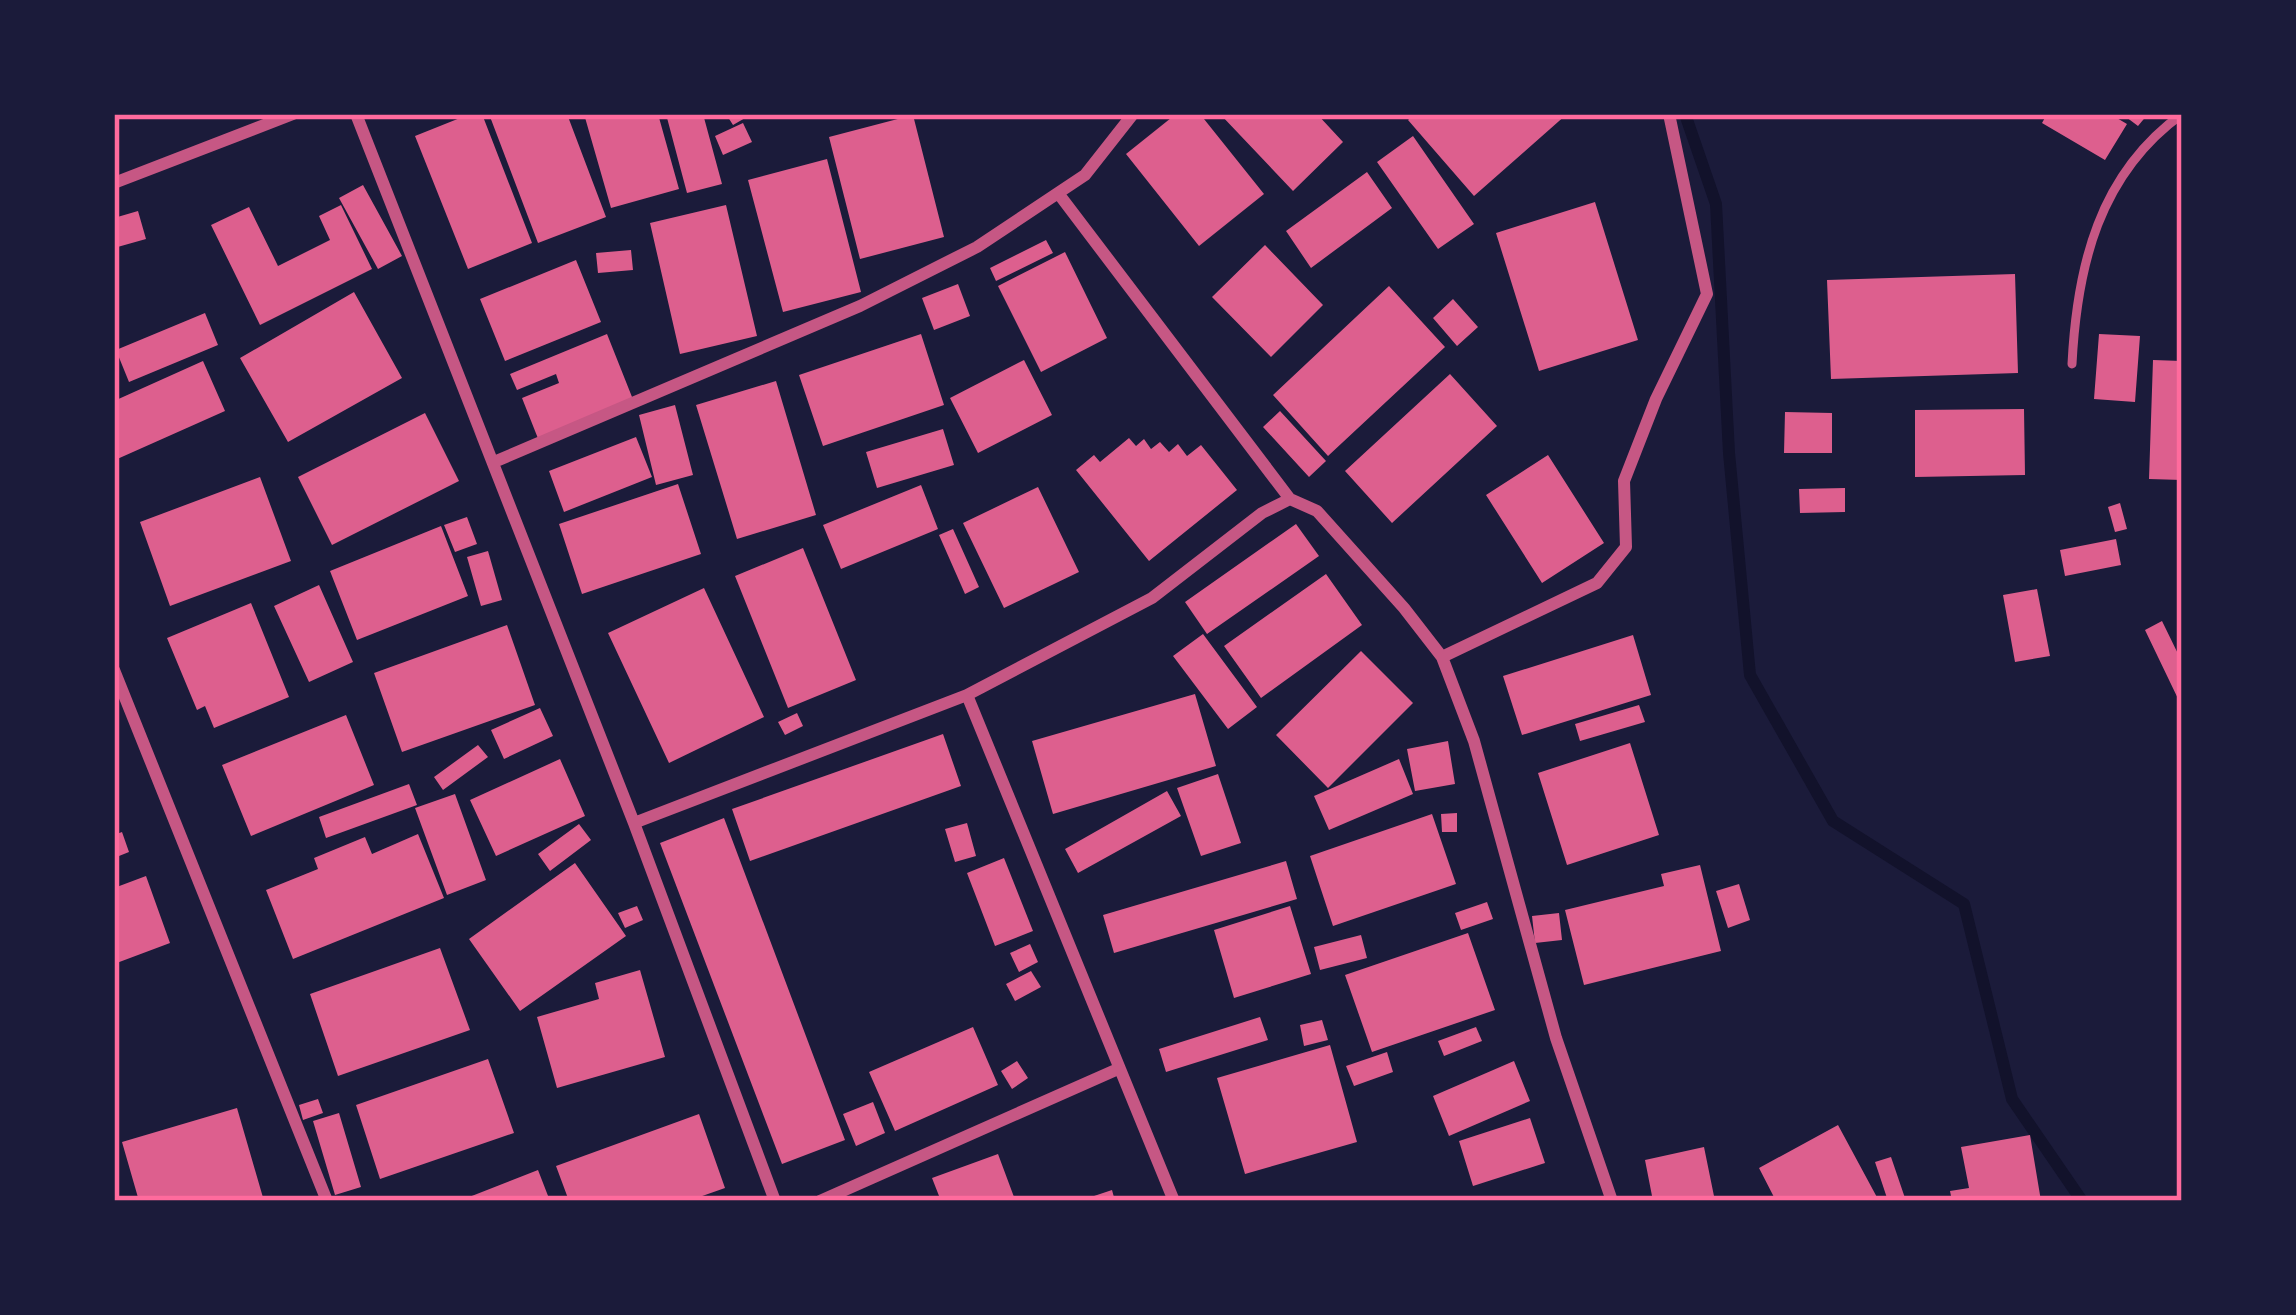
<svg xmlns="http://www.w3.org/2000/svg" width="2296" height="1315" viewBox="0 0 2296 1315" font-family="Bitter,serif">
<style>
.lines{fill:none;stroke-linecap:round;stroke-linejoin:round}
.stream{stroke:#12122b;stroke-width:12}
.building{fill:#dd5f8e}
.service{stroke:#c65784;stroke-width:9}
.minor{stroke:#c65784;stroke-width:12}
.neatline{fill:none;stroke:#ff6b9d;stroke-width:4.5}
</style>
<rect width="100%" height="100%" fill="#1b1b3a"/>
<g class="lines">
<path class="stream" d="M1685,114L1716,204L1729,453L1750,675L1833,821L1964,904L2012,1099L2082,1201"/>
</g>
<path class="building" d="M470,114H482L532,243L468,269L415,136Z
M489,114H567L606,217L538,243Z
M584,114H658L679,189L611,208Z
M666,114H703L722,184L687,193Z
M726,114H752L733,125Z
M1176,114H1200L1264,194L1199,246L1126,154Z
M1220,114H1317L1343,142L1293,191Z
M1414,114H1567L1474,196L1408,120Z
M2047,114H2110L2127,124L2105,160L2042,123Z
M2122,114H2148L2138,126Z
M913,115L944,237L860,259L829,137Z
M743,123L752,142L723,155L715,136Z
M1413,136L1474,224L1438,249L1377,162Z
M827,159L861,292L783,312L748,180Z
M1367,172L1392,208L1311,268L1286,231Z
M363,185L402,256L378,269L339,198Z
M1595,202L1638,340L1539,371L1496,233Z
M341,205L372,269L260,325L211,225L249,207L278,266L330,240L319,216Z
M726,205L757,336L680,354L650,223Z
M138,211L146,239L114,248V218Z
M1046,240L1053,253L996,281L990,268Z
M1265,245L1323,305L1271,357L1212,297Z
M631,250L633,270L598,273L596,253Z
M1065,252L1107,338L1041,372L998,286Z
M576,260L601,322L505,361L480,299Z
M2015,274L2018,373L1831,379L1827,280Z
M958,284L970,316L934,330L922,298Z
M1389,286L1445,347L1328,456L1273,395Z
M354,292L402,378L288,442L240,358Z
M1453,299L1478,327L1457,346L1433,318Z
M205,313L218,345L129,382L116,350Z
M607,334L634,402L539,441L522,398L559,383L556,374L517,390L510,374Z
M921,334L944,405L823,446L799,375Z
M2099,334L2140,336L2135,402L2094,399Z
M1024,360L1052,415L978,453L950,398Z
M2153,360L2182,361V480L2149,479Z
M203,361L225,411L115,460L114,401Z
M1450,374L1497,426L1392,523L1345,471Z
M776,381L816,515L737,539L696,405Z
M675,405L693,475L656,485L639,415Z
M2024,409L2025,475L1915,477V410Z
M1280,411L1326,461L1309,477L1263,427Z
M1785,412L1832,413V453H1784Z
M425,413L459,481L332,545L298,477Z
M943,429L954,465L877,488L866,452Z
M636,437L652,477L564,512L549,471Z
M1129,438L1136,446L1144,439L1151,449L1160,442L1169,452L1178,444L1187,456L1201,445L1237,490L1149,561L1076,470L1094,455L1100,462Z
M1548,455L1604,543L1542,583L1486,495Z
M260,477L291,561L170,606L140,522Z
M678,484L701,554L582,594L559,524Z
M921,485L938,529L841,569L823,525Z
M1038,487L1079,572L1004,608L963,523Z
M1845,488V512L1800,513L1799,489Z
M2120,503L2127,529L2115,532L2108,507Z
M467,517L477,544L455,552L444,525Z
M1296,524L1319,556L1207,634L1185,602Z
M441,526L468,596L357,640L330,571Z
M953,529L979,587L965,594L939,535Z
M2116,539L2121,565L2065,576L2060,550Z
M803,548L856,680L788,708L735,576Z
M488,551L502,600L481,606L467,557Z
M1326,574L1362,625L1261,698L1224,646Z
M319,585L353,662L309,682L274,606Z
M704,588L764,717L669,763L608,633Z
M2037,589L2050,656L2015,662L2003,595Z
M251,603L289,697L214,728L205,706L197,710L167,638Z
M2162,621L2182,662V707L2145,630Z
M507,625L535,705L402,752L374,673Z
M1203,634L1257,707L1228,729L1173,656Z
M1633,635L1651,695L1522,735L1503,676Z
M1361,651L1413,703L1328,788L1276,735Z
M1195,694L1216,766L1053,814L1032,741Z
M1639,705L1645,722L1580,741L1575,724Z
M540,708L553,736L504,759L491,730Z
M797,713L803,726L785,735L778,722Z
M346,715L374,785L251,836L222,765Z
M943,734L961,786L750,861L732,809Z
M1448,741L1455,784L1415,791L1407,749Z
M1630,743L1659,835L1567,865L1538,773Z
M478,745L488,757L443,790L434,777Z
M560,759L585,816L496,856L470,800Z
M1399,759L1413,794L1329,830L1314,796Z
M1218,774L1241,843L1201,856L1177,788Z
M409,784L417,805L326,838L319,817Z
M1167,791L1181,816L1078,873L1065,849Z
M455,794L486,880L447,895L415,808Z
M1457,813V832H1442L1441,814Z
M1432,814L1456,884L1333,926L1310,856Z
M724,818L845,1140L782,1164L660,843Z
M967,823L976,856L955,862L945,829Z
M579,824L591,840L550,871L538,854Z
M122,832L129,852L114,858V835Z
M418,834L444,898L293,959L266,890L318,869L314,858L365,837L372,854Z
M1004,858L1033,931L995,946L967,873Z
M1286,861L1297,899L1114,953L1103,915Z
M575,863L626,936L520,1011L469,939Z
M1700,865L1721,951L1584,985L1565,910L1664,886L1661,874Z
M146,876L170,943L114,964V888Z
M1739,884L1750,920L1728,928L1716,891Z
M1487,902L1493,919L1461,930L1455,913Z
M637,906L643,920L625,928L618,913Z
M1290,906L1311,974L1234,998L1214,930Z
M1559,913L1562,940L1535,943L1532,916Z
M1468,933L1495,1010L1372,1052L1345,975Z
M1361,935L1367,958L1320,970L1314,947Z
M1030,944L1038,962L1019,972L1010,953Z
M440,948L470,1030L338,1076L310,994Z
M640,970L665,1057L557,1088L537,1017L599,999L595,983Z
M1031,971L1041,987L1015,1001L1006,984Z
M1260,1017L1268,1040L1166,1072L1159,1049Z
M1322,1020L1328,1040L1304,1046L1300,1025Z
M973,1027L998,1085L895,1131L869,1072Z
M1476,1027L1482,1041L1444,1056L1438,1041Z
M1330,1045L1357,1142L1245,1174L1217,1078Z
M1387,1052L1393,1072L1354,1086L1346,1066Z
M488,1059L514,1133L380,1179L356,1105Z
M1017,1061L1028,1078L1012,1089L1001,1071Z
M1514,1061L1530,1101L1449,1136L1433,1096Z
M318,1099L323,1113L303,1120L299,1105Z
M873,1102L885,1133L856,1146L843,1114Z
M237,1108L264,1201H139L122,1142Z
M339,1113L361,1187L335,1195L313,1121Z
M699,1114L725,1188L688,1201H569L556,1166Z
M1530,1118L1545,1163L1473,1186L1459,1141Z
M1838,1125L1879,1201H1776L1759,1168Z
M2030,1135L2041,1201H1952L1950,1191L1969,1188L1961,1147Z
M1704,1147L1715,1201H1653L1645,1160Z
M998,1154L1014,1197L1004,1201H941L932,1178Z
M1891,1157L1906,1201H1888L1875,1162Z
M538,1170L550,1201H459Z
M1112,1190L1115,1201H1082V1200Z"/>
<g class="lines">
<path class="service" d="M2072,364C2077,266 2099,174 2182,114"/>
<path class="minor" d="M356,114L634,823L775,1201
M114,183L293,114
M1058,193L1290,499L1317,511L1404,608L1442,657L1474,741L1556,1038L1612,1201
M494,462L860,306L977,247L1085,175L1133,114
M1442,657L1597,583L1626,547L1624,481L1656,399L1707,294L1669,114
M114,670L327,1201
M967,695L1174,1201
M634,823L967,695L1152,598L1262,513L1290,499
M820,1201L1118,1069"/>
</g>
<rect width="2296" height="1315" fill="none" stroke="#1b1b3a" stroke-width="234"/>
<rect x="117" y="117" width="2062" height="1081" class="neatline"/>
</svg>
